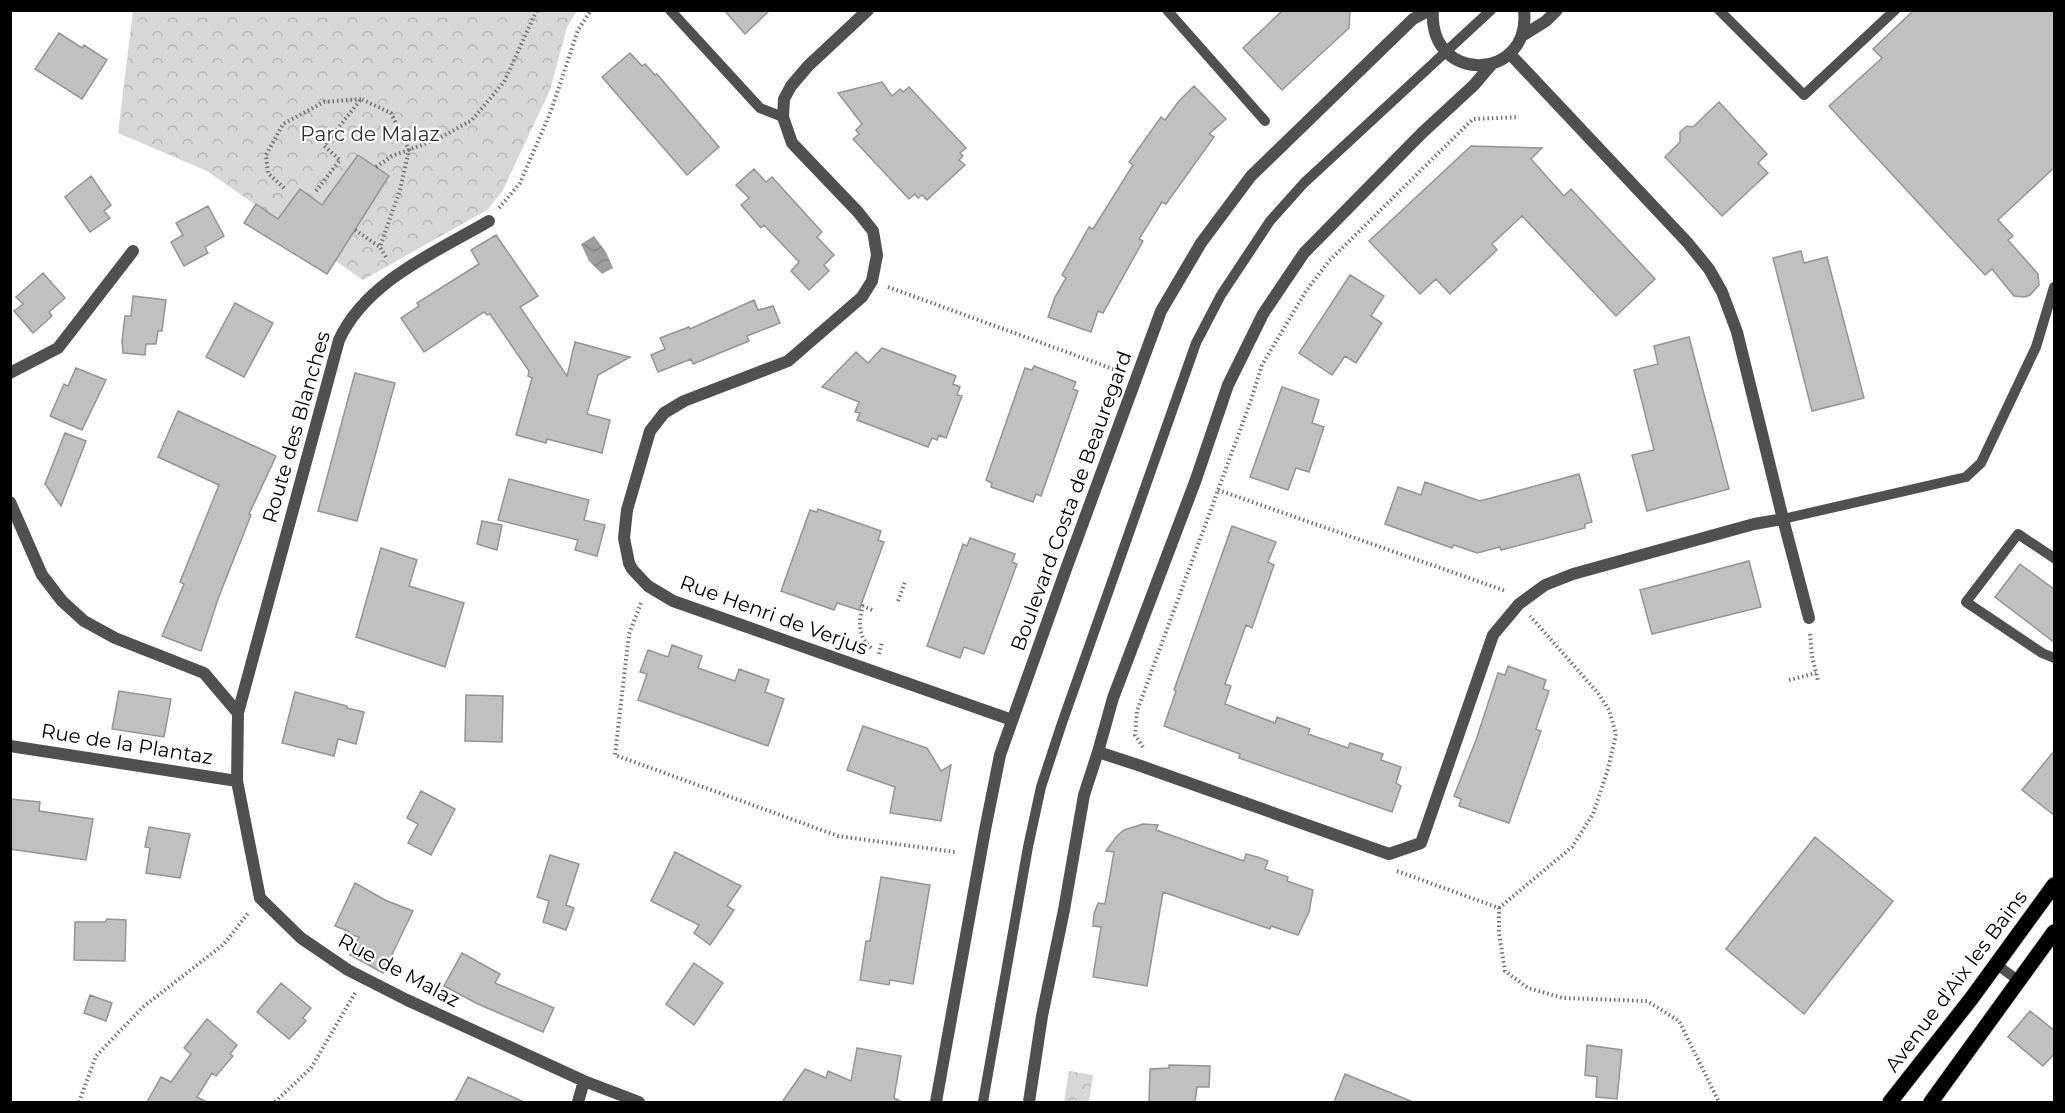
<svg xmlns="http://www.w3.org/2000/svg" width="2065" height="1113" viewBox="0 0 2065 1113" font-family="Montserrat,sans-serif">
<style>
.forest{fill:url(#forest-crowns)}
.water{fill:url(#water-waves)}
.building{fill:#c0c0c0;stroke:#949494;stroke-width:1.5}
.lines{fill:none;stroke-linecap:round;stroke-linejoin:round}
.primary-casing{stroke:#dbdbdb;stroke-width:17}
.path{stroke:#727272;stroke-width:4;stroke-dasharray:1.5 3;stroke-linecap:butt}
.service{stroke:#505050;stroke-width:10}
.minor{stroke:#505050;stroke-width:12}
.tertiary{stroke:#505050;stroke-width:12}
.primary{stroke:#000;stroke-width:15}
.labels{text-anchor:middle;stroke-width:4.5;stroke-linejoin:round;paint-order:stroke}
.park-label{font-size:20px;fill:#2e2e2e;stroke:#fff}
.street-label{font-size:20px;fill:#000;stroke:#fff}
</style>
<defs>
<pattern id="forest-crowns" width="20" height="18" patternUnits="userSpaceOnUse" patternTransform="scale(1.5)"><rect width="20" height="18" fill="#d7d7d7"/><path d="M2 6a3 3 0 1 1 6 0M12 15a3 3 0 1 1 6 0" fill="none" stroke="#b7b7b7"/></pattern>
<pattern id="water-waves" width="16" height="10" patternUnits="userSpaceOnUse" patternTransform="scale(1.5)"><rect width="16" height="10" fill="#9e9e9e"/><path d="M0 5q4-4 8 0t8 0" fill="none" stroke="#868686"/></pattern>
</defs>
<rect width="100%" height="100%" fill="#fff"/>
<path class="forest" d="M133,11H577L567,27L550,90L502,192L487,210L363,280L207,171L118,133Z
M1069,1071L1093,1075L1089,1102H1064Z"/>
<path class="water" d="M594,236L606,252L613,268L602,274L589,261L581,244Z"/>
<path class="building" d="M724,10H770L745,34Z
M1283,10H1350L1349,28L1282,90L1243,48Z
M1914,10H2055V167L1998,220L2013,236L2008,240L2038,274L2039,285L2030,295L2025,297L2014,296L1992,269L1985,275L1829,106L1882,58L1873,49Z
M59,33L82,48L84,45L107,60L82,99L35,69Z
M630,53L642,66L645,64L655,75L657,74L719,147L687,175L602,77Z
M882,82L892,96L900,89L903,92L909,87L966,148L960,153L963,156L959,160L965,165L927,200L922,195L918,198L915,194L909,199L853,139L859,134L856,130L862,124L838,93Z
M1194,86L1226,119L1209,134L1214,137L1166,204L1162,202L1139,239L1143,241L1103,313L1098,311L1091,332L1048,317L1055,297L1066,278L1062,275L1089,227L1093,229L1133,165L1129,162L1161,117L1165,120L1179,101Z
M1719,102L1767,154L1758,163L1768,173L1722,216L1665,157L1680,142V132L1687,126L1693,127Z
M1471,146L1542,148L1531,159L1564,196L1571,189L1655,279L1616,316L1522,216L1492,244L1497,250L1450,294L1436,279L1420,294L1369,241Z
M358,155L389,176L327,274L244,223L256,204L278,219L300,189L322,205Z
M754,169L766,182L772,177L822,232L817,237L834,255L824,265L829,271L809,290L791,271L799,262L764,225L761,228L741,205L749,198L736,185Z
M91,176L111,205L104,211L110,218L90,232L65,197Z
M208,206L224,236L205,247L208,253L184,266L171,242L183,235L176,223Z
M496,235L538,296L520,307L567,376L575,342L630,357L598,375L587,414L610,420L602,453L547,439L546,443L516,435L532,378L528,376L529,371L490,314L487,315L484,312L424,352L401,318L419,306L417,303L479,264L471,250Z
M1801,251L1804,263L1827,257L1864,398L1812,411L1773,258Z
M43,273L65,298L49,312L52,316L33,333L14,311L23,304L16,297Z
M1350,275L1384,296L1371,316L1382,323L1356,363L1345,356L1332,375L1299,353Z
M133,296L166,300L162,331H158L156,344H146L145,355L123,353L122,341L125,316H131Z
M754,300L758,310L773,306L780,323L747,336L749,341L693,364L691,359L658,372L651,355L665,349L660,338L689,327L690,329Z
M235,303L273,323L244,377L206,357Z
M1689,337L1729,489L1647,511L1632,455L1654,450L1634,370L1658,364L1654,346Z
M882,348L956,376L953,384L960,387L957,395L962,396L946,438L939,435L937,440L932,438L928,447L857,420L860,413L855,412L859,402L822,387L856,352L868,363Z
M1034,366L1076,382L1073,389L1078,391L1041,496L1036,494L1033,502L991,487L992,483L986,480L1025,368L1032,370Z
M76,368L106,380L82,430L50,416L64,384L68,386Z
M355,373L395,383L357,521L318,511Z
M1282,387L1319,400L1312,423L1324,427L1309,472L1296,468L1288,490L1250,477Z
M178,411L276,456L249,514L251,515L218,599L201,651L162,636L184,584L180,582L219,485L158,457Z
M65,433L86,441L61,506L45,484Z
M1579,474L1592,522L1585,524V528L1501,550L1500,547L1477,553L1454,545L1452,548L1385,524L1398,487L1421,495L1425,482L1480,501Z
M509,479L589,500L584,520L605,525L597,556L575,550L578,540L498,520Z
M818,509L881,531L878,540L884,542L859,610L837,603L834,610L781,591L810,510L817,512Z
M482,521L502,525L497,550L477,544Z
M1232,526L1276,542L1268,562L1274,565L1252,628L1246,625L1225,684L1231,686L1225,704L1275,723L1277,717L1310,729L1308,734L1348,748L1350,743L1383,754L1381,760L1401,767L1396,783L1401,786L1392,812L1239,758L1240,754L1164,726L1176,691L1174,690Z
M970,538L1015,554L1012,562L1017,564L984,654L964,647L960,658L927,646L963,544L967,546Z
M381,548L417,560L409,586L464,603L445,667L356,637Z
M1749,561L1761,607L1652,634L1640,590Z
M2020,564L2055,590V643L1995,597Z
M672,645L702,656L698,668L735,681L739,669L769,680L765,692L784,699L768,746L638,700L647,674L640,672L648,650L668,657Z
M1508,666L1546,680L1543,689L1549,691L1536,729L1541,731L1509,823L1459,806L1461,799L1454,796L1476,740L1498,673L1505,675Z
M119,691L171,699L164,737L112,729Z
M295,692L347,706V708L364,712L356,744L338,739L334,756L282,743Z
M466,695L503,696L502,742L465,741Z
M863,726L927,748L941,771L951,765L941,821L890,813L895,787L847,770Z
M2055,750V816L2022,790Z
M421,791L455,809L431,855L408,843L418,824L407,818Z
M10,799L40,802L39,811L93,819L86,860L10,849Z
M1143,824L1158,825L1156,830L1244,861L1246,854L1257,857L1268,861L1265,869L1288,877L1287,881L1313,890L1309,912L1298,935L1271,926L1270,929L1163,892L1147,986L1093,977L1101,927L1093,926L1094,914L1098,903L1105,904L1114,852L1106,851L1117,836L1124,830Z
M149,827L190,834L180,878L146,873L150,848L145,847Z
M1815,837L1893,901L1804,1014L1726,949Z
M675,852L741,886L727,906L734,910L710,945L694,933L699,925L651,901Z
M550,855L579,864L566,905L574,908L566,930L543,922L549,901L537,897Z
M881,877L930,885L913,984L890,980L889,985L860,980L866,941H870Z
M355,883L385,900L413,911L383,973L350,955L359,937L348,934V931L335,926Z
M107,919L126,920L125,961L74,960L75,922H105Z
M462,953L500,974L495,983L554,1008L543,1032L478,1004L444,986Z
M694,963L723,983L694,1025L666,1004Z
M281,983L311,1008L303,1018L306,1021L289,1039L257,1012Z
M90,995L112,1003L106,1021L84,1013Z
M2030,1011L2055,1031V1053L2043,1066L2008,1037Z
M207,1019L237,1045L230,1054L233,1056L216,1076L212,1073L197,1097L207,1102H147L161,1077L171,1082L191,1054L184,1048Z
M1587,1045L1622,1050L1617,1099L1596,1097L1597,1077L1585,1075Z
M857,1048L901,1056L894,1098L902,1102H782L805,1069L826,1078L828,1071L851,1081Z
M1169,1065L1210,1066L1209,1087H1197L1195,1102H1149L1150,1069L1169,1068Z
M1345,1074L1413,1102H1334Z
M468,1077L479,1082L524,1102H455Z"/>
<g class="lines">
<defs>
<path id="primary" d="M1890,1102L1971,999L2054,885
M1931,1102L2054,932"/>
</defs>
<use href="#primary" class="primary-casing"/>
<path class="path" d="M376,167L392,156L438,139L472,120L504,82L537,10
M284,188L268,173L266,155L283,124L324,102L361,99
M316,191L340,160L324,146L361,99L391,113L409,150L400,190L380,247L387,259
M499,208L520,183L551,111L578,30L591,10
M355,230L380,247
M888,287L1116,370
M1218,490L1506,591
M898,601L905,582
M641,603L629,634L615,755L838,836L955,852
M872,610L863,606C858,622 858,639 873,649
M1810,634L1812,656L1818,681
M879,654L882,642
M1789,680L1816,673
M1143,747L1135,735L1137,711L1250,403L1262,365L1306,291L1329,261L1473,119L1519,117
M1397,871L1499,908V933L1505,971L1528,988L1563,998L1647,1001L1679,1021L1719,1102
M1499,908L1572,847L1593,814L1608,769L1616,734L1609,710L1598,693L1530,616
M79,1102L96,1056L143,1007L224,944L249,912
M275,1102L311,1068L355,993"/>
<path class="service" d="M670,10L760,108L783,117
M1167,10L1265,121
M1719,10L1804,95L1895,10
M1783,519L1966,477L1981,463L2036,347L2054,287
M2054,558L2018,534L1966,602L2042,653L2054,658
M1996,964L2019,981
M983,1102L1028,847L1041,787L1061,726L1196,343L1221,295L1270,221L1304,183L1491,10"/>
<path class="minor" d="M868,10L808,66L791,86L784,99L783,117L792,143L858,212L873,231L877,255L872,281L862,297L788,361L684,401L664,413L650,431L627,510L624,538L629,563L632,569L648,586L673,601L1012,720
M489,221C436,252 366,281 339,340L238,713L237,781L260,898L301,938L348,970L407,1000L584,1081L639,1102
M10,373L58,348L133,251
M10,502L42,575L62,601L84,621L115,638L204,673L238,713
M1783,519L1809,618
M10,746L237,781
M1098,752L1141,766L1389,854L1421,843L1493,635L1519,604L1545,585L1573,574L1754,524L1783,519L1737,332L1722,292L1709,269L1687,242L1510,54
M578,1102L584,1081"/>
<path class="tertiary" d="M1433,10C1428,85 1532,82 1524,10
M1522,36L1546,21L1557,10
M936,1102L985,830L1000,755L1066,569L1161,311L1201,243L1251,176L1413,19L1430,10
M1029,1102L1042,1016L1064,910L1084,795L1098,752L1113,698L1195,482L1228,385L1263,314L1304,253L1422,133L1474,85L1491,65"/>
<use href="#primary" class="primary"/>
</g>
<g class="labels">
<g class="park-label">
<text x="370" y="141">Parc de Malaz</text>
</g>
<g class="street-label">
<text transform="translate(296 427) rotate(-74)" y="7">Route des Blanches</text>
<text transform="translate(1071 501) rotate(-70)" y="7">Boulevard Costa de Beauregard</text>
<text transform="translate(774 615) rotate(20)" y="7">Rue Henri de Verjus</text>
<text transform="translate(127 744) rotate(9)" y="7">Rue de la Plantaz</text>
<text transform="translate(399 970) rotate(28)" y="7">Rue de Malaz</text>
<text transform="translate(1956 981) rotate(-53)" y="7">Avenue d'Aix les Bains</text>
</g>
</g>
<rect width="2065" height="1113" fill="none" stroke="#000000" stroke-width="24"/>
</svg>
